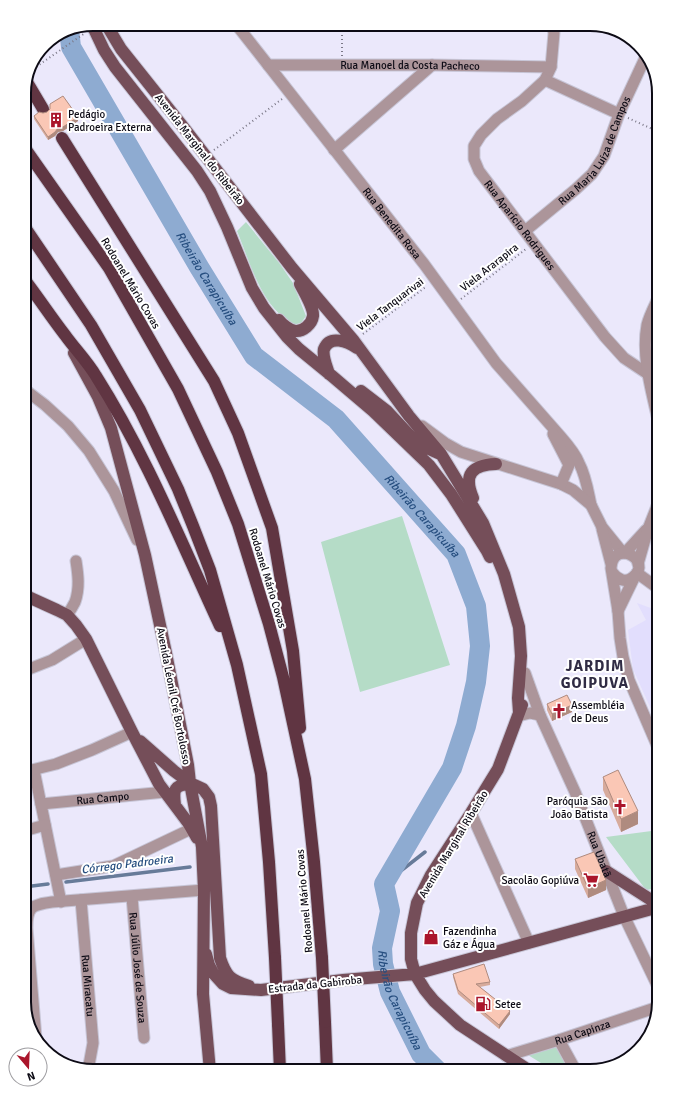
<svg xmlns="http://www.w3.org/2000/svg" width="683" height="1095" viewBox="0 0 683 1095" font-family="Signika,sans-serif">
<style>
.built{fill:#e2defd}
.green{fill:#b5dcc7}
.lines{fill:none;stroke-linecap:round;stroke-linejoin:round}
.stream{stroke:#677b99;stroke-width:3.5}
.river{stroke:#8eabd1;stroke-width:20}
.minor-casing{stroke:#c7c5d6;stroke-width:13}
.major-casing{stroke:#c7c5d6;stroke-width:14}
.highway-casing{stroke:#c7c5d6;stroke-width:14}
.path{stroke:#7b7887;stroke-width:2;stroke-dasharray:1 3;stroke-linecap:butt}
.minor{stroke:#ac959a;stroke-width:11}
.major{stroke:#754e59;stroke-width:12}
.highway{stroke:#603542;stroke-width:12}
.highway-bridge-casing{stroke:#c7c5d6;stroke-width:14;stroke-linecap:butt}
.highway-bridge{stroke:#603542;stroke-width:12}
.wall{fill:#d7ab9c}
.shaded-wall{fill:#af8b7f}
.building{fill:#fac7b5;stroke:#af8b7f}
.labels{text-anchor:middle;stroke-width:4;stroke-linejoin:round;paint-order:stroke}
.street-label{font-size:11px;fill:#0d0b15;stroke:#fff}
.poi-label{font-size:11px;fill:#0d0b15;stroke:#fff;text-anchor:start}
.water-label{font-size:12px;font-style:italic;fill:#264e7f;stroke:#fff}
.district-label{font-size:15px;font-weight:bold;letter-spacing:1px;fill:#302c44;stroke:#fff}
.rim{fill:none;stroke:#0d0b15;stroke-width:2}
</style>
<rect width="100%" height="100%" fill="#ebe8fb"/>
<path class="built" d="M637,603L659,611V727L633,669L628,630L646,620Z"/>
<path class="green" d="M246,222L280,264L293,283L306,316L301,323C298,324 295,324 292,324C289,323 287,320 284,318C259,298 249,260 237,231Z
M402,516L450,665L360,692L321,542Z
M659,830V888L646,890L606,837Z
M556,1045L571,1071H554L528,1055Z"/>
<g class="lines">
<path class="stream" d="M66,882L190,867
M384,884L425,852
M24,887L48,884"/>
<path class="river" id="s1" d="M69,29L71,47L199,267L254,356L336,419L456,554L476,606L480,646L476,682L466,726L452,768L384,884L390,911L382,948L383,964L390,992L421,1054L438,1071"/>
<defs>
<g id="minor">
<path id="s2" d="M552,25L554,33L551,67L545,80L522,101L497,119L481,135L474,146V159L479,171L605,337L624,358L648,374"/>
<path id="s3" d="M239,28L290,93L424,264L496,363L561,437C568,445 575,453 579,463C586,476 588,491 591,505"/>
<path id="s4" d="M268,65H432L551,67"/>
<path d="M545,80L619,114"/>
<path d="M334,150L432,65"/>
<path id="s5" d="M525,231L576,189L592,174L604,156L619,114L646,56"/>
<path d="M24,389L45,405L68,426L89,451L114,491L137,540"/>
<path d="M659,424C652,393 641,357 647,325C649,316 655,305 659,296"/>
<path d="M422,426L445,443L461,452L561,484L573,490L591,505L602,527L623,553"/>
<path d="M553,434L569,465L561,484"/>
<path d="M602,529L611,564"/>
<path d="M625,553L646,530"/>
<path d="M638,564L648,529L659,501"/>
<path d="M612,572C617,579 626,584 633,577C654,560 613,538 611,568L618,611L620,638L623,657L629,680L659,750"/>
<path d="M637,573L659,589"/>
<path d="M618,611L635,576"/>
<path d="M67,615C70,611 73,606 75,602C80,588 78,574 76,561"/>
<path d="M24,671L52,660L86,639"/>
<path id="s6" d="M525,673L540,715L575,792L624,916L659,989"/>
<path d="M518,716L530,713L540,715"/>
<path d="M34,770L61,902"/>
<path d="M24,772L56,764L92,750L132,732"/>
<path id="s7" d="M41,804L165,792"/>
<path d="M471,813L529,943"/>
<path d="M24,831L45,825"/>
<path d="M56,875L113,866L191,829"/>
<path id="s8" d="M132,897L144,1038"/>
<path id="s9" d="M81,900L93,1043L89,1065L90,1071"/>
<path d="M36,1038L27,928C27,906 32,905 52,902L204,890"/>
<path d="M559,1040L576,1071"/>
<path id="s10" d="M506,1056L559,1040L658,1007"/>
</g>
<path id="major" d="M94,29L104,50L115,67L197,171L210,191L227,227L252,288L264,308L287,337L299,349L332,376L373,411L429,465L451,494L487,551L490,557
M109,29L121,49L184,128L292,268L354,341L409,416L441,454L483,523L504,574L519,627L521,656L518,698L519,712
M279,320C282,324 289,330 295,331C303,332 312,324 313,316C314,308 304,292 300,284
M74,353L98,397L111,428L145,555L166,653L188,765L190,783L202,847L204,890L203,994L210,1071
M329,374C327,367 322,356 324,349C330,334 348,342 357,348
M361,391L387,411L415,441L427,448L438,453
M473,498C463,474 472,465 496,464
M24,595L57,610L67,615L76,625L86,639L132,732L159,784L189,824L197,838
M522,705L498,769L471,813L431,875L417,903L411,933V959L415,974L425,990L434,1001L460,1025L530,1071
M140,741L174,771L190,783L203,789L209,797L211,806L220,958C226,976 230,980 249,986
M175,805C173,789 174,786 190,783
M606,871L659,905
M206,954L209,965L213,973L223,984L231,988L261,990L343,980L415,974L659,907"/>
<path id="highway" d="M27,82L43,109
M62,138L214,381L238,433L272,528L293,651L300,728
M24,147L109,268L178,389L217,472L238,524L269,624L283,677L305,779L314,862L322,958
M24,226L91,325L140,410L178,489L193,526L210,570L237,665L261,774L269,862L275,958
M24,279C38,297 51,317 65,335C75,349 87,361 96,376C146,455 181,542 220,626
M325,1022L327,1071
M278,1024L280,1071"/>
</defs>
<use href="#minor" class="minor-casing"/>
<use href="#major" class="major-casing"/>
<use href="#highway" class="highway-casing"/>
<path class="path" d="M342,27V56
M33,69L85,33
M628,118L659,132
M214,150L282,99
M461,299L526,249
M363,334L427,286"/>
<use href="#minor" class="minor"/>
<use href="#major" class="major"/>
<use href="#highway" class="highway"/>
<defs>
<path id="highway-bridge" d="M275,958L278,1024
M322,958L325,1022"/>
</defs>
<use href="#highway-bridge" class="highway-bridge-casing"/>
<use href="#highway-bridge" class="highway-bridge"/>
</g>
<path class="wall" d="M34,116L78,121L63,131L58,132L55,136L48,140L34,119Z
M547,704L572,712L552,721L547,710Z
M603,777L638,824L621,832L603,790Z
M575,859L606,890L588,898L575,869Z
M453,974L490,982V985L480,987L510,1014L499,1029L458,994L453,977Z"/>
<path class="shaded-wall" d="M78,117V121L63,131L58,132L55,136L48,140V137L58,128Z
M572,705V712L552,721V714Z
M638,811V824L621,832V819Z
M606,880V890L588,898V888Z
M510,1011V1014L499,1029V1025Z"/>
<path class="building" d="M63,96L78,117L63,127L58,128L55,132L48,137L34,116L39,112L43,113L47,112L50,109V104Z
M567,695L572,705L552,714L547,704Z
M618,770L638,811L621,819L603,777Z
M594,852L606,880L588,888L575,859Z
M484,964L490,982L476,984L510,1011L499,1025L458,990L453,974Z"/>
<defs>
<symbol id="building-bare" viewBox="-9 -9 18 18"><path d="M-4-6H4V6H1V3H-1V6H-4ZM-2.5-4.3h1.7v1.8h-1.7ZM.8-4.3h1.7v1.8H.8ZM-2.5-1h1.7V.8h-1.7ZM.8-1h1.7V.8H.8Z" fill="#aa152b" stroke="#fff" stroke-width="2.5" paint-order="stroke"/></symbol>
<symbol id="church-bare" viewBox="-9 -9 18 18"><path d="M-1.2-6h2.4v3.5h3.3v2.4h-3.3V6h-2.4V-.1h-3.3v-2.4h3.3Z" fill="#aa152b" stroke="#fff" stroke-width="2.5" paint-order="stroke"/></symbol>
<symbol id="supermarket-bare" viewBox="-9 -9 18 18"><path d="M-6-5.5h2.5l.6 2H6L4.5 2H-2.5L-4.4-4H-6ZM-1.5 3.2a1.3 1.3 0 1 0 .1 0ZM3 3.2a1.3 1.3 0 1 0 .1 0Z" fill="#aa152b" stroke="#fff" stroke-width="2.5" paint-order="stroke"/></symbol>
<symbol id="shop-bare" viewBox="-9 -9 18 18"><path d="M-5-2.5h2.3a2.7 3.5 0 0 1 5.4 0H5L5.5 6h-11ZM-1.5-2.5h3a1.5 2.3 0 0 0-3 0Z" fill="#aa152b" stroke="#fff" stroke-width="2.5" paint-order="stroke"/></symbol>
<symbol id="fuel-bare" viewBox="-9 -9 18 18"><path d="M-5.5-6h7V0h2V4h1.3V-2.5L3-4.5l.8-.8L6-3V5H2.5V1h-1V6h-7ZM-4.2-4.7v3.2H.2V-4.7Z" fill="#aa152b" stroke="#fff" stroke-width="2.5" paint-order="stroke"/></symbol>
</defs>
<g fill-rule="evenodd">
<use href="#building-bare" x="45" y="109" width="22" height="22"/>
<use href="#church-bare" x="548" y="700" width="22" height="22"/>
<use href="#church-bare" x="609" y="796" width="22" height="22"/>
<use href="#supermarket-bare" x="580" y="869" width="22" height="22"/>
<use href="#shop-bare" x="420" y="926" width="22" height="22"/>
<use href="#fuel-bare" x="472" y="993" width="22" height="22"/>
</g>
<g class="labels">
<g class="street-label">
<text dy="4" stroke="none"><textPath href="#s4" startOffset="142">Rua Manoel da Costa Pacheco</textPath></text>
<text transform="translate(200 149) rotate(52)" y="4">Avenida Marginal do Ribeirão</text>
<text dy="4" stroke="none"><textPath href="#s5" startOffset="109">Rua Maria Luiza de Campos</textPath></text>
<text dy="4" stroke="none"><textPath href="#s3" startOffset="248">Rua Benedita Rosa</textPath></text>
<text dy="4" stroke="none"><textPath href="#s2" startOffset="248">Rua Aparício Rodrigues</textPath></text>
<text transform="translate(489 267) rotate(-38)" y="4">Viela Ararapira</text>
<text transform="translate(131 283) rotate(59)" y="4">Rodoanel Mário Covas</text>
<text transform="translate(390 304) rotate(-37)" y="4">Viela Tanquarivai</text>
<text transform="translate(268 578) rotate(73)" y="4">Rodoanel Mário Covas</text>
<text transform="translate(174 696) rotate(79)" y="4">Avenida Léonil Cré Bortolosso</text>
<text dy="4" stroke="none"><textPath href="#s7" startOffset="62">Rua Campo</textPath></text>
<text transform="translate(453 844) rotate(-59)" y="4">Avenida Marginal Ribeirão</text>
<text dy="4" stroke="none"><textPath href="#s6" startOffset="196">Rua Ubatã</textPath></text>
<text transform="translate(304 901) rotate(-95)" y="4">Rodoanel Mário Covas</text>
<text dy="4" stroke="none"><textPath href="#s8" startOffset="71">Rua Júlio José de Souza</textPath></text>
<text transform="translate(315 984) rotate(-6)" y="4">Estrada da Gabiroba</text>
<text dy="4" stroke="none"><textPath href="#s9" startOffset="86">Rua Miracatu</textPath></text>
<text dy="4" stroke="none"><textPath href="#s10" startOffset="80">Rua Capinza</textPath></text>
</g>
<g class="poi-label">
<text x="68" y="118">Pedágio<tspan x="68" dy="13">Padroeira Externa</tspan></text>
<text x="571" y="709">Assembléia<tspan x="571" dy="13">de Deus</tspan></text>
<text x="608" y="805" text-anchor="end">Paróquia São<tspan x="608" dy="13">João Batista</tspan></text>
<text x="579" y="884" text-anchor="end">Sacolão Gopiúva</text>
<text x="443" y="935">Fazendinha<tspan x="443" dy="13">Gáz e Água</tspan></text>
<text x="495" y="1008">Setee</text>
</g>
<g class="water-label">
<text dy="4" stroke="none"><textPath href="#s1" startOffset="286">Ribeirão Carapicuíba</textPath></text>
<text dy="4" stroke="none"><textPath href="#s1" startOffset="610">Ribeirão Carapicuíba</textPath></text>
<text transform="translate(127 864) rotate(-7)" y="4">Córrego Padroeira</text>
<text dy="4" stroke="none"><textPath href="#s1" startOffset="1138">Ribeirão Carapicuíba</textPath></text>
</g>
<g class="district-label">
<text x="595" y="671">JARDIM<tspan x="595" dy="17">GOIPUVA</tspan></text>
</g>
</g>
<path d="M0 0H683V1095H0ZM93 31H590A62 62 0 0 1 652 93V1002A62 62 0 0 1 590 1064H93A62 62 0 0 1 31 1002V93A62 62 0 0 1 93 31Z" fill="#fff" fill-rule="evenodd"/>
<path class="rim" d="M93 31H590A62 62 0 0 1 652 93V1002A62 62 0 0 1 590 1064H93A62 62 0 0 1 31 1002V93A62 62 0 0 1 93 31Z"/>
<g transform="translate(28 1067) rotate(161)"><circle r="19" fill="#ffffff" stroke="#9e9da1"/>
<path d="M0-3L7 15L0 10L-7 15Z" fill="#aa152b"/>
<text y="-6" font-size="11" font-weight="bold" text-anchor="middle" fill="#0d0b15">N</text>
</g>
</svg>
